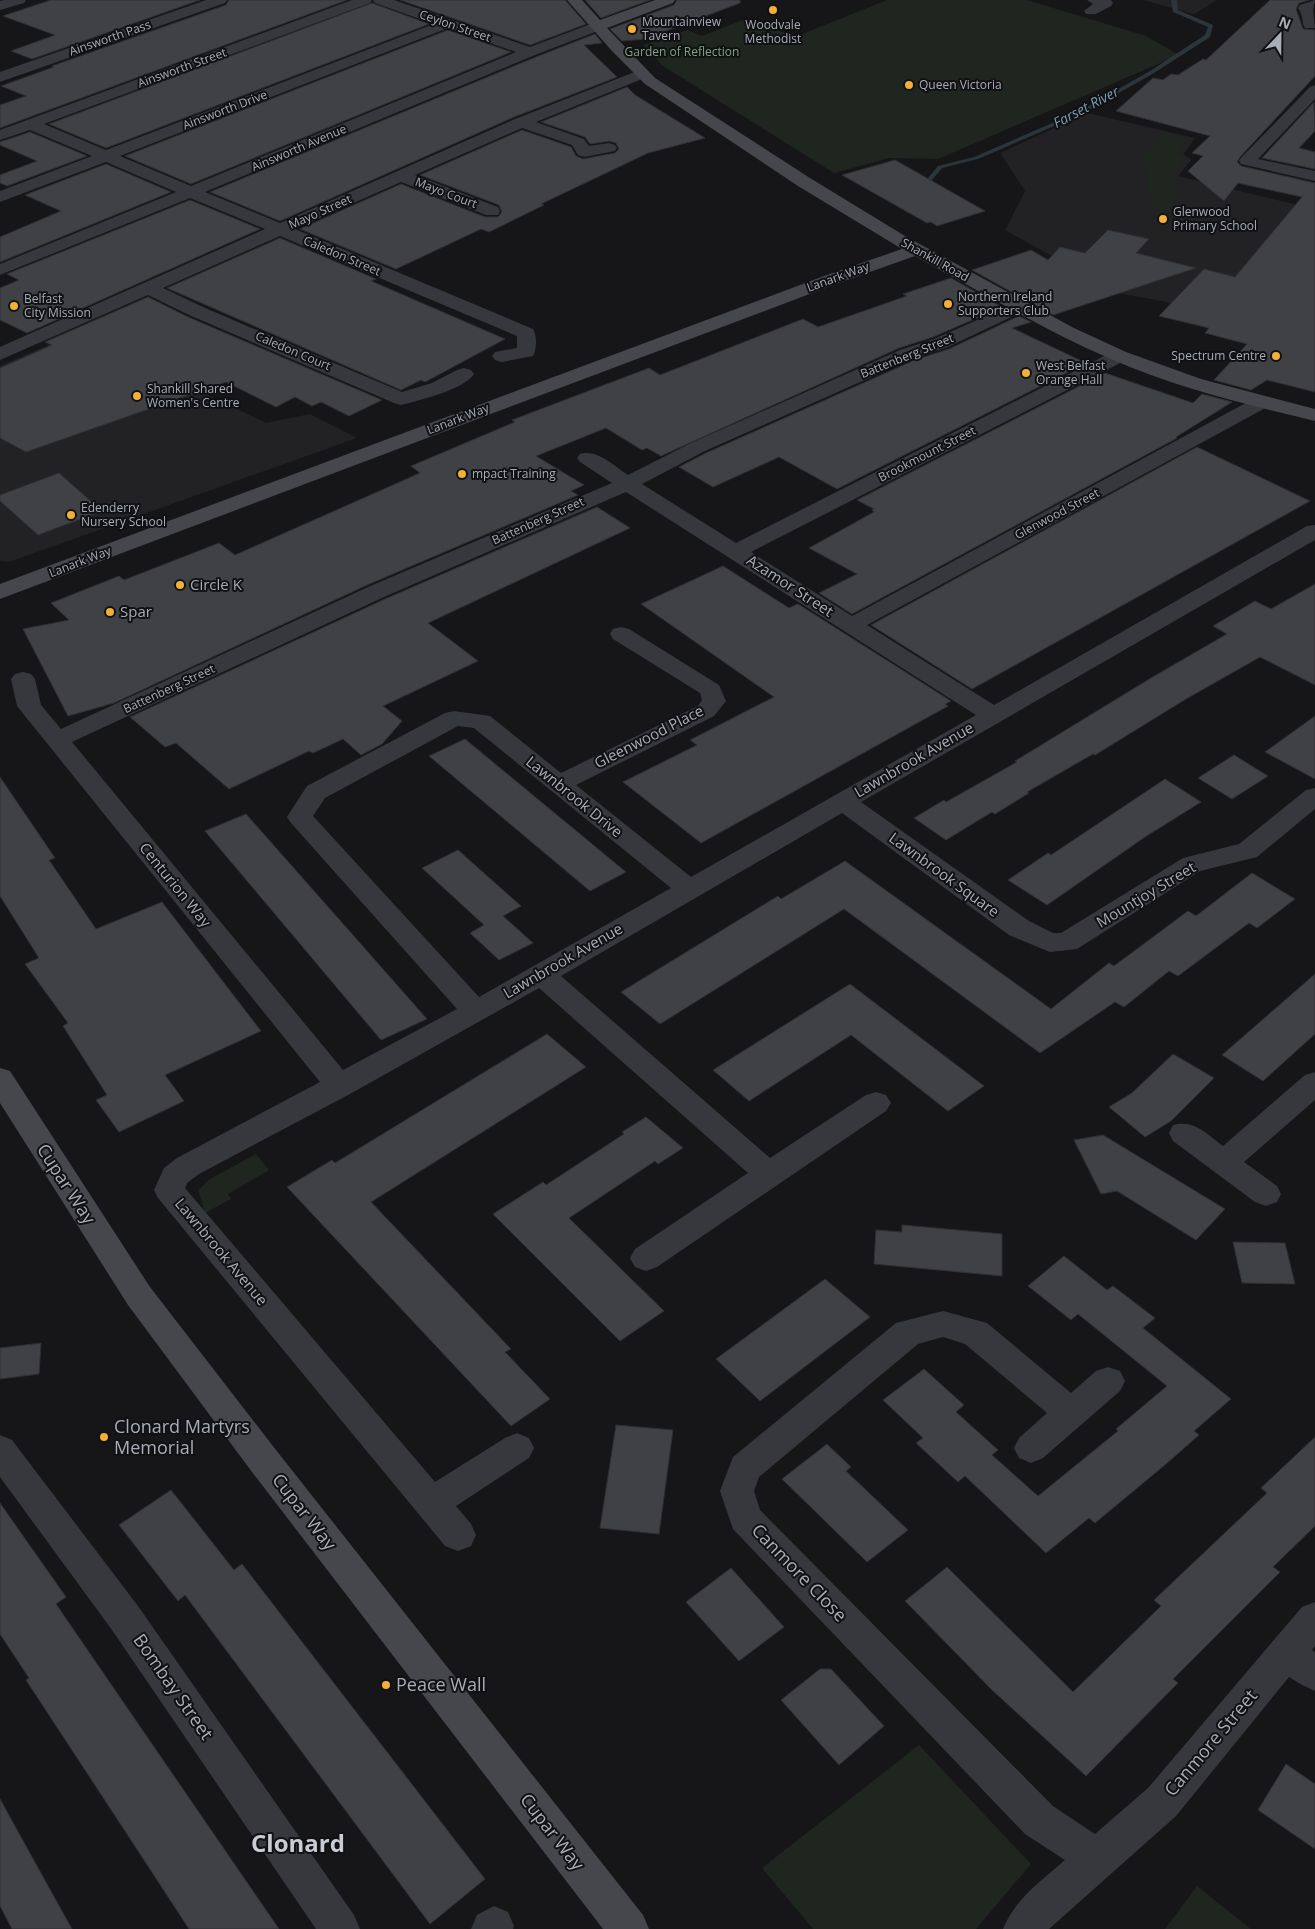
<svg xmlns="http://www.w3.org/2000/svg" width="1315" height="1929" viewBox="0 0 1315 1929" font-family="'Open Sans',sans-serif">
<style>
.built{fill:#222225}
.green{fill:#1e261f}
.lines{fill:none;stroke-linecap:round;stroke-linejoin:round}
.stream{fill:#2c353c;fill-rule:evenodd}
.building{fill:#404145;stroke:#303034}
.street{fill:#37383d;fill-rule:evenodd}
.secondary{fill:#45474d;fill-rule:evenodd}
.poi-dot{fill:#f2b134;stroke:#111113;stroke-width:2}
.labels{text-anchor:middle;stroke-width:4;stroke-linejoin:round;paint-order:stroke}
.far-poi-label{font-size:12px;fill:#a8adb8;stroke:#111113;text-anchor:start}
.far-street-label{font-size:12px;fill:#a8adb8;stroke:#111113}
.far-park-label{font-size:12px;fill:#7fa381;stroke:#111113}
.far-water-label{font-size:14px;font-style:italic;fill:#7f9bb3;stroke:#111113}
.poi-label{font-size:15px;fill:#a8adb8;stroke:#111113;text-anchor:start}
.street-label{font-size:15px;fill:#a8adb8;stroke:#111113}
.near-street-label{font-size:18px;fill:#a8adb8;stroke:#111113}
.near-poi-label{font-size:18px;fill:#a8adb8;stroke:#111113;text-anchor:start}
.near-district-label{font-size:24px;font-weight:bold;fill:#c9ccd4;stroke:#111113}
</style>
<rect width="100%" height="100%" fill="#161618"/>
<path class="built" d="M1143,0H1217L1194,14Z
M1087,113L1195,138L1183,155L1192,159L1178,176L1315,209V340L1162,301L1118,293L1005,230L1025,191L1000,153Z
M78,332L266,423L310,414L357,438L9,562L0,561V366Z"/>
<path class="green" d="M887,0H1027L1146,36L1179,55L938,159L889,158L834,173L663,66L643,45L687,30L702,36L748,18L795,37Z
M1165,134L1189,139L1177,156L1185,159L1175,171L1176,198L1162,229L1151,203L1143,156Z
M256,1154L269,1170L228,1194L231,1199L205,1213L198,1190L210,1179Z
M919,1745L1031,1864L976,1929H813L762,1868Z
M1197,1886L1251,1929H1165Z"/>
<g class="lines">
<path class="stream" d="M1171,0H1177L1178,10L1213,25L1210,37L1154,73L1082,114L978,159L942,168L923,191H919V189L938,166L974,157L1078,112L1150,71L1205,35L1208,27L1173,12Z"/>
</g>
<path class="building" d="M51,0H200L32,59L11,51L55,35L3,16Z
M229,0H347L0,128V105L26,96L1,86L54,67L52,66L226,5Z
M400,0H565L586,24L530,45Z
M585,0H650L601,18Z
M677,0H740V3L645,39L622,41L610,29L674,5Z
M1270,0H1309L1299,3L1296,9L1303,29L1315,30V76L1240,157L1237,162L1241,166L1315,183V392L1267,380L1251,390L1214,380L1247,344L1205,333L1209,328L1159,316L1204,269L1235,277L1302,197L1238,183L1224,201L1188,171L1203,156L1192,153L1210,136L1116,111L1153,78L1163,80L1171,74L1178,75L1203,59L1206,60Z
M372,3L429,24L106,148L49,124Z
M448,30L511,52L191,184L125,156Z
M595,34L602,43L584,45L617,77L514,117L280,221L210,192L536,57Z
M627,87L635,95L705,138L648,153L541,204L544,205L489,232L481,229L396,269L300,229L401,184L485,217H498L502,212L499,205L420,175L522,130L571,147L576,156L583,159L615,153L619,149L616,143L609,141L590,144L585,137L541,122Z
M1314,102L1315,131L1299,148L1315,152V169L1262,158Z
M30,132L87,156L7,186L0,183V175L37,161L0,145V142Z
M895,160L985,211L937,226L931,222L927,223L842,175Z
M106,164L171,192L0,262V237L61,211L25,195Z
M190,200L260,229L27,333L0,320V288L19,280L7,274Z
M1108,230L1149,239L1136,253L1196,268L1053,315L972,270L1031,250L1048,260L1060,247L1085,253Z
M280,238L376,279L371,281L505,339L425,382L421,380L401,390L167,288Z
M951,278L1002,307L933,337L899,348L661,456L647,448L642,450L606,428L536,456L584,485L571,491L578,495L367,585L114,703L68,716L23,629L69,620L51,603L119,576L124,580L219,543L235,555L420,473L411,466L515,422L512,420L649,368L660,375L803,319L818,327L907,296L903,294Z
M148,297L188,317L382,400L349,416L321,402L312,406L295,397L276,407L226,382L26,452L0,438V368L52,345L45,342Z
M1019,316L1031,322L1012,328L1086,363L837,489L779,457L713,487L679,467L706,453L915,360L949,349Z
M1105,373L1193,403L1202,394L1232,402L1176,437L1177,438L852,614L819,593L857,574L809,548L874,512L872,510L874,509L857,500Z
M1197,447L1310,501L972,689L871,625Z
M59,473L102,511L38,535L0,501V495Z
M597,507L630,528L428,623L478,661L383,706L402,721L382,744L361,755L343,739L313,753L309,751L229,789L176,743L165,747L130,717L385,599Z
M723,566L789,608L798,604L951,701L945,704L948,706L701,843L623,782L697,745L690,740L774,697L641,604Z
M1315,584V685L1260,657L1186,699L1095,755L1093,754L1027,792L1029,793L995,814L992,812L946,840L914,818L944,800L946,802L1017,762L1015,761L1151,678L1227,634L1213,626L1255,601L1271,609Z
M1315,716V779L1265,752Z
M465,739L626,872L590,891L429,756Z
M1234,755L1268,776L1232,799L1198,778Z
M0,777L55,858L49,860L96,929L162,902L261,1031L165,1075L184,1101L119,1132L96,1100L107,1095L63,1026L68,1023L25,964L39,958L0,896Z
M1165,779L1201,802L1145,837L1047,905L1008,880L1048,853L1051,855Z
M246,814L345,926L427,1019L381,1040L205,831Z
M458,850L521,906L503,916L533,943L499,960L470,933L484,925L422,868Z
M845,861L1051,1009L1109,963L1114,966L1188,911L1196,916L1252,873L1295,899L1257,928L1249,923L1178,976L1169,971L1124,1007L1115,1002L1040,1053L844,909L660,1024L621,992L778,896L781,899Z
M1315,974V1034L1263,1081L1222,1055Z
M850,984L942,1054L984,1086L948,1111L851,1035L749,1101L713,1070Z
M547,1034L586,1067L371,1202L511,1349L505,1352L550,1399L511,1426L287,1187L332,1160L335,1163Z
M1173,1054L1214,1078L1171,1121L1145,1137L1109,1107L1132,1093Z
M646,1117L683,1148L658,1164L655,1161L569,1218L664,1311L620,1341L493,1214L543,1182L546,1185L624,1134L622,1132Z
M1103,1135L1225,1209L1196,1240L1117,1191L1101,1194L1074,1140Z
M902,1225L1002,1234V1276L874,1264L876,1230L902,1232Z
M1233,1242L1285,1243L1295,1284L1242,1283Z
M1064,1256L1107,1290L1113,1286L1155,1318L1143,1328L1231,1399L1194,1431L1199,1435L1166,1464L1095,1523L1089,1518L1046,1553L965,1476L958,1482L916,1443L923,1438L883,1400L924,1369L964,1405L956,1412L998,1450L992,1455L1038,1496L1118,1431L1116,1429L1167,1386L1078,1314L1071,1320L1028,1286Z
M825,1279L870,1317L760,1401L716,1359Z
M41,1343L39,1374L0,1379V1348Z
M616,1425L673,1430L659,1534L600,1528Z
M1315,1437V1526L1273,1567L1280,1572L1173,1679L1178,1683L1086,1776L992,1690L905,1601L947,1567L1073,1692L1161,1606L1154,1600L1267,1493L1261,1488Z
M827,1444L851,1467L846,1471L908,1530L867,1562L782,1479Z
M171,1490L234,1570L242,1564L485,1879L430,1924L185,1595L178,1601L119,1525Z
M0,1503L66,1597L56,1604L279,1929H189L144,1860L26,1680L29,1678L0,1634Z
M731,1568L784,1627L739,1661L686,1602Z
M820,1669H831L884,1726L839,1765L781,1700Z
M1286,1764L1315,1784V1849L1258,1810Z
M0,1799L57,1902L72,1929H12L0,1906Z"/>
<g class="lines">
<path class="street" d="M5,0H26L24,3L0,10V1Z
M206,0H227L225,3L0,82V72Z
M352,0H372L370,3L44,124L106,150L434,24L375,3L373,0H394L530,47L593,23H603L605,26L603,29L535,55L205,192L280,223L515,119L637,71H647L650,74L647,77L536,122L584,139L589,146L609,143L615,145L617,148L615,151L584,157L578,155L572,145L522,128L415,175L498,207L500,211L498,215H486L401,182L295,229L533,329C537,336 537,349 533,356L502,362L495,360L492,356L495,352L517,348V336L280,236L163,288L203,307L402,392L432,383L457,370L464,368L471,370L474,374C463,390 420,400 401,405L394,403L189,315L148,295L0,360V347L265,229L190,198L0,275V264L176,192L106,162L0,202V191L92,156L30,130L0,140V130ZM448,28L516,52L191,186L120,156Z
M1087,0H1111L1113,3L1111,6L1096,14H1086L1084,11L1093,4Z
M1315,0L1313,10L1315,28H1305C1301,22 1304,16 1298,8L1300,5Z
M1315,85V99L1258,159L1315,171V181L1241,164L1239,161L1241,158L1310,87Z
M1020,301L1026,302L1029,306L1026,310L948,347L914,358L705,451L642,484L736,543L1112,352L1119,350L1126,352L1129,356L1126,360L751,552L852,616L1255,398L1262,396L1269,398L1272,402L1269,406L867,625L994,705L1307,526L1315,525V540L861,802L1029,921L1053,933H1061L1183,858L1239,844L1306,790L1315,788V809L1257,857L1200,871L1077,949L1050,952L1009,935L842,813L561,976L770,1158L866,1095L876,1092L886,1095L891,1103L886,1111L657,1267L646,1271L635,1267L630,1258L635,1249L748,1173L539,988L350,1094L199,1174L187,1183L185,1188L435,1482L505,1438L517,1433L529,1438L534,1448L529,1458L456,1506L471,1524L476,1535L471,1546L458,1551L445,1546L158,1198L154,1190L164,1168L177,1158L320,1082L21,711L17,706L11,679L15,674L23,672L31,674L35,679L41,705L61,729L368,587L612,483L580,462L577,458L580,454C597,449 614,466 628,475L691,443L900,350L934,339ZM626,492L976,715L691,877L576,785L714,716L726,701L719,685L629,629L621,627L613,629L610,634L613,639L700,693L702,700L698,706L561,773L490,716L454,711L445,713L307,786L287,817L291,823L457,1009L343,1070L72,742L384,597ZM458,726L474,728L671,888L479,997L313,816L325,798Z
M1315,1072V1100L1244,1162L1277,1186L1281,1194L1277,1202L1266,1206L1255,1202L1173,1141L1169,1133L1173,1125C1194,1119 1207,1134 1223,1146L1305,1075Z
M943,1311L987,1323L1071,1393L1096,1371L1108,1367L1120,1371L1125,1381L1120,1391L1043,1458L1031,1463L1019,1458L1014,1448L1019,1438L1047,1413L965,1344L943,1337L918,1344L759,1477L754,1491L760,1510L1053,1806L1095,1834L1148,1788L1302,1607L1315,1602V1646L1312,1650L1315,1652V1691L1302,1685L1289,1677L1176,1816L1049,1929H1003C1015,1899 1041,1881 1065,1860L1025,1834L733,1529L720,1491L733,1457L896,1323Z
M0,1435L12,1440L138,1606L354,1915L360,1929H316L112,1630L0,1477Z
M494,1906L508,1912L514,1926L513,1929H471L477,1915Z"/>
<path class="secondary" d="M567,0H582L600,20L655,0H675L673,3L607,28L655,78L810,178L905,236L1074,328L1126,352L1201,379L1315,409V421C1246,404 1176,388 1111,359C1043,330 980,291 915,256L836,284L0,599V584L824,276L902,249L798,186L645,84L612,51Z
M0,1068L10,1071L150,1287L276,1450L643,1915L649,1929H603L252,1472L128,1305L0,1103Z"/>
</g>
<g class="poi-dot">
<circle cx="773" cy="10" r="5"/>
<circle cx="632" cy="29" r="5"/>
<circle cx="909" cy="85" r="5"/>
<circle cx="1163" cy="219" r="5"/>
<circle cx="948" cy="304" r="5"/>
<circle cx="14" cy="306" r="5"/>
<circle cx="1276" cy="356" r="5"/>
<circle cx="1026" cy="373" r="5"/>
<circle cx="137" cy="396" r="5"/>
<circle cx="462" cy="474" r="5"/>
<circle cx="71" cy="515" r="5"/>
<circle cx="180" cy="585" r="5"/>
<circle cx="110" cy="612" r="5"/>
<circle cx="104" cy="1437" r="5"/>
<circle cx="386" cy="1685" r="5"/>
</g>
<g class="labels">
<g class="far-poi-label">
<text x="642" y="26">Mountainview<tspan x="642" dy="14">Tavern</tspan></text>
<text x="773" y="29" text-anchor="middle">Woodvale<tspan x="773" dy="14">Methodist</tspan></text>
<text x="919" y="89">Queen Victoria</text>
<text x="1173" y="216">Glenwood<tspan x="1173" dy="14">Primary School</tspan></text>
<text x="958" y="301">Northern Ireland<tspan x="958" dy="14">Supporters Club</tspan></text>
<text x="24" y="303">Belfast<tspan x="24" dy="14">City Mission</tspan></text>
<text x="1266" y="360" text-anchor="end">Spectrum Centre</text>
<text x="1036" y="370">West Belfast<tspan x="1036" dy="14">Orange Hall</tspan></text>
<text x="147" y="393">Shankill Shared<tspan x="147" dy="14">Women's Centre</tspan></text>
<text x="472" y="478">mpact Training</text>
<text x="81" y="512">Edenderry<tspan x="81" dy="14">Nursery School</tspan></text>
</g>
<g class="far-street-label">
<text transform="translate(455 26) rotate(19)" y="4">Ceylon Street</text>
<text transform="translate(110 38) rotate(-19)" y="4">Ainsworth Pass</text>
<text transform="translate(182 68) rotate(-20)" y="4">Ainsworth Street</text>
<text transform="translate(225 110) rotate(-21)" y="4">Ainsworth Drive</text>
<text transform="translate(299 148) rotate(-23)" y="4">Ainsworth Avenue</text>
<text transform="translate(446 193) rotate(21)" y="4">Mayo Court</text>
<text transform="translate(320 212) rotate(-24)" y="4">Mayo Street</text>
<text transform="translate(342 256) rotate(23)" y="4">Caledon Street</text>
<text transform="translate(935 260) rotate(29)" y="4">Shankill Road</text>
<text transform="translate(838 277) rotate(-20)" y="4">Lanark Way</text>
<text transform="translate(293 351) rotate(23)" y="4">Caledon Court</text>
<text transform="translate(907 356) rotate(-22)" y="4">Battenberg Street</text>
<text transform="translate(458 419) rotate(-21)" y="4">Lanark Way</text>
<text transform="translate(927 454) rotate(-27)" y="4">Brookmount Street</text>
<text transform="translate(1057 514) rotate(-28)" y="4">Glenwood Street</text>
<text transform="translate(538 521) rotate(-24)" y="4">Battenberg Street</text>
<text transform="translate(80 562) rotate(-21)" y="4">Lanark Way</text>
<text transform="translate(169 689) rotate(-25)" y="4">Battenberg Street</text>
</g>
<g class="far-park-label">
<text x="682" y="56">Garden of Reflection</text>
</g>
<g class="far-water-label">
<text transform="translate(1086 107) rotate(-28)" y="5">Farset River</text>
</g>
<g class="poi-label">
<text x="190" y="590">Circle K</text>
<text x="120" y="617">Spar</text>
</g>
<g class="street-label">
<text transform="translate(790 586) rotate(33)" y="5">Azamor Street</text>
<text transform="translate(649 737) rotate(-27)" y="5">Gleenwood Place</text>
<text transform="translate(914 760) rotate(-30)" y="5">Lawnbrook Avenue</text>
<text transform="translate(574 797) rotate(39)" y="5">Lawnbrook Drive</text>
<text transform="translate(944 875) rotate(36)" y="5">Lawnbrook Square</text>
<text transform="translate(175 885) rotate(51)" y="5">Centurion Way</text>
<text transform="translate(1146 895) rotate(-31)" y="5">Mountjoy Street</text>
<text transform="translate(563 961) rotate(-30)" y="5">Lawnbrook Avenue</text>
<text transform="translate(221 1252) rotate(50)" y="5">Lawnbrook Avenue</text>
</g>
<g class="near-street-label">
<text transform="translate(66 1184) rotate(57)" y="6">Cupar Way</text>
<text transform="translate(304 1512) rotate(52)" y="6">Cupar Way</text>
<text transform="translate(799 1573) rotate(46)" y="6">Canmore Close</text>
<text transform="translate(173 1687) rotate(55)" y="6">Bombay Street</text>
<text transform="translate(1211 1743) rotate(-50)" y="6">Canmore Street</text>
<text transform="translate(552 1832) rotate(52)" y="6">Cupar Way</text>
</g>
<g class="near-poi-label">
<text x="114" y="1433">Clonard Martyrs<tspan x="114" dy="21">Memorial</tspan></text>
<text x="396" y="1691">Peace Wall</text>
</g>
<g class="near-district-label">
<text x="298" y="1852">Clonard</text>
</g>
</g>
<g transform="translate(1280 35) rotate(22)" stroke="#111113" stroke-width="4" paint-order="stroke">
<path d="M0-4L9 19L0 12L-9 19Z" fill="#a8adb8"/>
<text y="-8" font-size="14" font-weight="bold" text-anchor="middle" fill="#a8adb8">N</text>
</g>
</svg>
